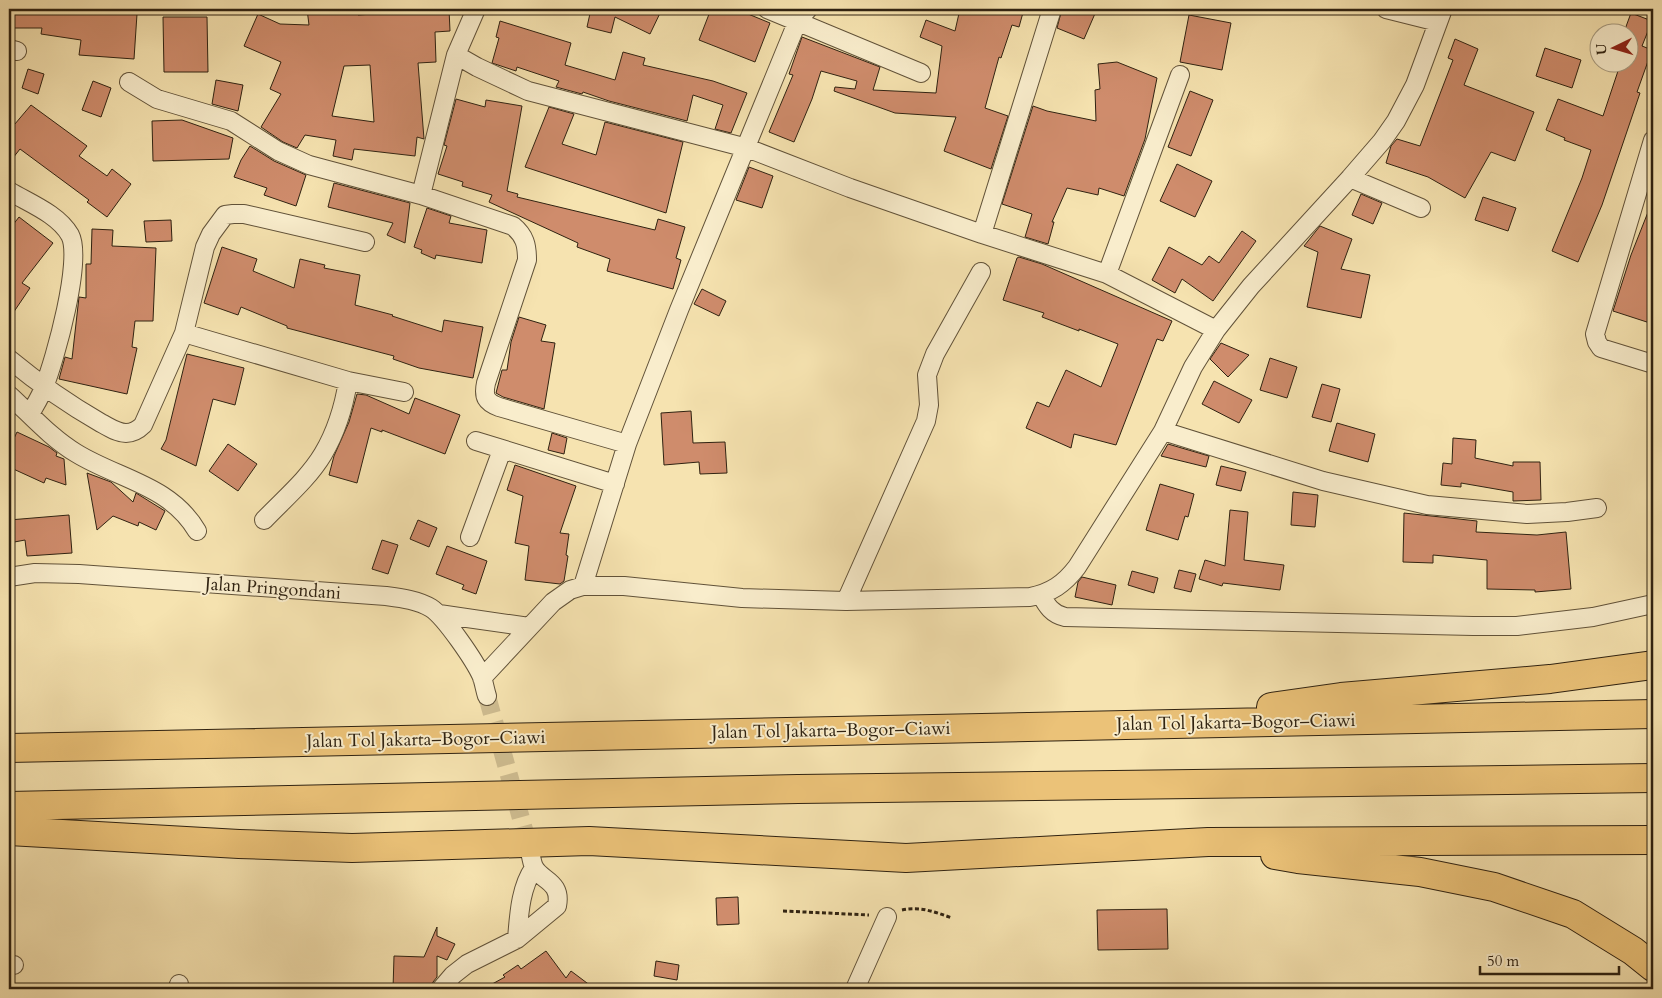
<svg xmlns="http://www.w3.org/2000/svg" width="1662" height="998" viewBox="0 0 1662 998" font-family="Cardo,serif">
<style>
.building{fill:#cf8c6c;stroke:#2f2211;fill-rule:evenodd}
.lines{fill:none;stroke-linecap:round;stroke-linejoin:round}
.street-tunnel{stroke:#cebc90;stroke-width:18;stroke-dasharray:18 9;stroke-linecap:butt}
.street-casing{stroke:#615239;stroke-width:20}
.highway-casing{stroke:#2f2211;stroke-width:30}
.path{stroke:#2f2211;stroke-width:3;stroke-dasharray:4 2.5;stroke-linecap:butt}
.street{stroke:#f9edcc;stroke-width:18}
.highway{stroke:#ebc278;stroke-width:28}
.labels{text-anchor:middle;stroke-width:4;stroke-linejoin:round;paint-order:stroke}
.street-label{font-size:18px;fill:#2f2211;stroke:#f9edcc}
</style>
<rect width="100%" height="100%" fill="#f6e3b0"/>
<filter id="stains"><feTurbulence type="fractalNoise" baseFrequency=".004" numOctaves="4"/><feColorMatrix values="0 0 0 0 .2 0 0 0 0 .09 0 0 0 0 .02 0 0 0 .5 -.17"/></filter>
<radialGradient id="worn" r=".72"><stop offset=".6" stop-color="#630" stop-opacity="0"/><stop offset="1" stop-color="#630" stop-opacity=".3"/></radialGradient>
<path class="building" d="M12,9H65L137,14L134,59L79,55L81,40L41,34L42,28H13Z
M307,9H358V15L449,9L450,31L435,32L436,62L418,63L424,139L417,137L415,156L354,149L352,160L333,156L336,140L305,135L297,148L283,142L261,127L281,94L270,89L281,62L244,46L258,14L280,24L309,25ZM370,65L374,122L332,116L344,66Z
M591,9H662L650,34L615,17L611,33L587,27Z
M711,9H736L770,23L755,62L699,40Z
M960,9H1024L1019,27L1012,25L1001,58L999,57L985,108L1008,116L991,169L944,151L956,117L895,113L834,91L835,87L855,89L857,81L821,71L812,99L794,142L769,132L793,75L789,74L802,37L880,67L873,90L936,93L942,46L920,37L926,20L955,31Z
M1062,9H1097L1084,39L1057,28Z
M1631,13L1652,21L1642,46L1652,50L1637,92L1640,93L1602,205L1578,262L1552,251L1582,178L1591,150L1564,140L1565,138L1546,130L1558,99L1603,116L1621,62H1630V32H1624Z
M1189,15L1231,23L1222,70L1180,62Z
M163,17H207L208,72H164Z
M500,21L571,43L565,65L615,80L623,52L645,58L643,65L713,81L747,93L731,133L715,129L723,105L693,95L687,121L609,101L583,92L582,94L556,87L559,81L517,67L516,71L492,63L499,38L496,37Z
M1455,39L1478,49L1464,85L1534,112L1515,161L1491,152L1465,198L1428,177L1386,163L1391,146L1397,139L1420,146L1453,60L1448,58Z
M1545,48L1581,60L1572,88L1536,76Z
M1117,62L1157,78L1145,139L1124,196L1099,188L1098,195L1067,188L1052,222H1054L1048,244L1025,237L1032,214L1002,204L1033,106L1047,111L1096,121L1095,90L1100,89L1098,64Z
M28,69L44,74L38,94L22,88Z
M216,80L243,85L238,111L212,104Z
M93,81L111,88L101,117L82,110Z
M1190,91L1213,100L1191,156L1168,147Z
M456,99L485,107L486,100L522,106L507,191L518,194L517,197L655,230L658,219L685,227L676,258L681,260L673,289L607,271L610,259L577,247L578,243L489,202L492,195L462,186L463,182L438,174L447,146L444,145Z
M31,105L87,146L79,156L107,176L112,169L131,184L107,217L87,202L89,200L20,149L9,163V131Z
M549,107L574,114L562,144L596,155L605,122L683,142L666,213L525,167Z
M182,120L233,138L229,159L153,161L152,121Z
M250,146L274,161L306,175L296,206L264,195L267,188L234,177L241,160Z
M1177,164L1212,181L1195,217L1160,201Z
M749,167L773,176L762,208L736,200Z
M334,183L410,203L405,243L387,235L393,223L328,207Z
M1361,194L1382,203L1373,224L1352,215Z
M1483,197L1516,208L1508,231L1475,220Z
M1652,202H1653V324L1613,311L1631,255Z
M427,208L451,216L449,223L487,230L482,263L436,255L435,259L421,253L422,250L414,247Z
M19,217L53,243L22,283L30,288L9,319V230Z
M171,220L172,241L146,242L144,221Z
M1320,226L1352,239L1341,269L1370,275L1361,318L1307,307L1318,252L1304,246Z
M92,229L113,230L112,246L156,248L153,321H135L132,347L137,348L127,394L59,379L65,357L72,359L79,297L86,298V264H91Z
M1242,231L1256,241L1213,301L1182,279L1175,293L1152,280L1169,247L1202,265L1209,256L1219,263Z
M222,247L257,259L253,271L294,288L300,259L325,265L324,268L360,275L355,305L393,315L392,316L442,332L444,320L483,327L473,378L419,368L393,359L394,356L287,328V326L241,307L238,315L204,303Z
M1019,257L1042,264L1172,321L1163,341L1157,339L1116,445L1074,434L1071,448L1026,428L1037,402L1049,407L1066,370L1101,387L1118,344L1079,329V331L1042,317L1044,313L1003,300L1017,258Z
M702,289L726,301L719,316L694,304Z
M519,317L546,325L541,341L555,343L544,409L503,397L496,393L502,370H507L511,342Z
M1221,343L1249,355L1228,377L1210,359Z
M187,354L244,368L235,405L213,399L196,466L161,449L166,440Z
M1270,358L1297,367L1287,398L1260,390Z
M1214,381L1252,400L1239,423L1202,404Z
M1322,384L1340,389L1331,422L1312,417Z
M357,394L366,395L409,414L415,398L460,415L445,454L382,430V432L371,428L357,483L329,475L334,456L349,422Z
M691,411L693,443L725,442L727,473L700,474L699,462L664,465L661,413Z
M1337,423L1375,434L1368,462L1329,451Z
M17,432L49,447L57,453L56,456L64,459L66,485L46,478L44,483L9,467V449Z
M552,433L567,438L564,454L548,450Z
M1453,438L1476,440L1475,458L1513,466V462H1540L1541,500L1513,501V492L1461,483V487L1441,485L1443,463L1452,464Z
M228,444L257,464L238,491L209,471Z
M1168,444L1209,456L1206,467L1161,456Z
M515,465L576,486L560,533L569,534L566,555L568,556L564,581L560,584L525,580L529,546L515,543L523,496L507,490Z
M1221,466L1246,472L1241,491L1216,485Z
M87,473L111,482L133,502L136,493L165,511L156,530L139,522L138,526L113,516L97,530Z
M1160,484L1194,494L1188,517L1185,516L1178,540L1146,530Z
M1293,492L1318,495L1315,527L1291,525Z
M1230,510L1248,512L1244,560L1284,565L1280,590L1223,583L1222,586L1199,579L1205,560L1225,566Z
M1404,513L1477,521L1476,532L1537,535L1566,532L1571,589L1535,592V590L1487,589V560L1433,555V563L1403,562Z
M69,515L72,553L27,556L25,540L9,543V520Z
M418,520L437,528L429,547L410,539Z
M382,540L398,545L388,574L372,569Z
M447,546L487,561L476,594L462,589L464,585L436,574Z
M1179,570L1196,574L1191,592L1174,588Z
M1132,571L1158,578L1154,593L1128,585Z
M1082,577L1116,585L1112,605L1075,597L1078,582Z
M738,897L739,924L717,925L716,898Z
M1167,909L1168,949L1098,950L1097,910Z
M437,927V936L455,944L447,960L437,956V977L433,982L431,989H393L394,956L424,957Z
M546,951L566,978L571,971L595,989H483L505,977L503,975L518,965L521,969Z
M656,961L679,965L677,980L654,976Z"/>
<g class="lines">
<path class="street-tunnel" d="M487,696L530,851"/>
<defs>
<path id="street" d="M767,9L921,73
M1386,9L1438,22
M9,49L17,51
M456,55L477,67L528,91L747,148L850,188L982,234L1107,274L1216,330
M129,82L157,99L231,121L278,151L309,165L421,195L513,226C525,236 527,245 527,260L486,383C483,397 486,402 499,407L627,444
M1653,140L1595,334L1597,342L1601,348L1653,364
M1350,178L1421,208
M9,191C29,203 58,214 70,235C83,259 55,360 44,387C41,396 35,405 30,414
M421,195L456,55L476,9
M982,234L1052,9
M1107,274L1180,75
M184,333L348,381L404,392
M9,359C38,383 68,404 101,423C109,427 117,433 126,433C133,433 138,430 143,425L184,333L205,247L211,234L225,215L233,214H244L365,242
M9,395C31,415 51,438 76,453C118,479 170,485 197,531
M1163,431L1323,481L1427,505L1527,514L1567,512L1597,508
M476,441L615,484
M264,520C284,499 308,479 323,454C336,432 344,406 348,381
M470,537L502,450
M9,577L35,573L79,574L386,596C401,598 418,600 431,608C445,617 475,661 482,677C484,683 485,690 487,696
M583,586L627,444L679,310L798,20L808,9
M1041,595C1047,606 1052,614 1065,617L1473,626H1517L1593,617L1653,604
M846,601L926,421L929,405L927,375L935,354L981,272
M439,614L529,627
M482,678L553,602L570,590L583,586H624L742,598L846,601L1030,597C1051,593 1064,584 1077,567L1163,431L1193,367L1216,330L1251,286L1350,178L1382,141L1396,121L1415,85L1443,9
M517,939C519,916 520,888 534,868
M9,965H14
M178,989L179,984
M441,989L453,975L467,964L517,939L557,906C562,881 541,881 534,867C532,863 531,856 530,851
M855,989L887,917"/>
<path id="highway" d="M1271,707L1341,697L1550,679L1653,665
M9,748L1653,714
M9,806L798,789L1653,778
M9,831L239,844L352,848L589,841L906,858L1208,842L1653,840
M1275,855L1298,859L1420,872L1494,887L1573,914L1633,951L1653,967"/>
</defs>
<use href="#street" class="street-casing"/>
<use href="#highway" class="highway-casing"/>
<path class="path" d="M902,910C920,906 935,912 952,918
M783,911L869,915"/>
<use href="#street" class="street"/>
<use href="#highway" class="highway"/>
</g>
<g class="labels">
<g class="street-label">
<text transform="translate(273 588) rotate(4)" y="6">Jalan Pringondani</text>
<text transform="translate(1236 722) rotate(-1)" y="6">Jalan Tol Jakarta–Bogor–Ciawi</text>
<text transform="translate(831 730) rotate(-1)" y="6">Jalan Tol Jakarta–Bogor–Ciawi</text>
<text transform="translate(426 739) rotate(-1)" y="6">Jalan Tol Jakarta–Bogor–Ciawi</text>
</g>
</g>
<rect width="1662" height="998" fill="none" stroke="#f6e3b0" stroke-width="30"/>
<rect x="10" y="10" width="1642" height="978" fill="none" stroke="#2f2211" stroke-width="2.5"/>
<rect x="15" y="15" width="1632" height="968" fill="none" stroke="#2f2211"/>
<g transform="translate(1614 48) rotate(265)"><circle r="24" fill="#f9edcc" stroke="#a89c81"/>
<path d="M0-4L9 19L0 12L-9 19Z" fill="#8f2418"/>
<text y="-8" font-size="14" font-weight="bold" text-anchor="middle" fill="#2f2211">U</text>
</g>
<path d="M1480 966v8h139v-8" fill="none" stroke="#2f2211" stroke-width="2.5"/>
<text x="1487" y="966" font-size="15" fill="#2f2211" stroke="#f9edcc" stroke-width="4" paint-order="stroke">50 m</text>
<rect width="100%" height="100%" filter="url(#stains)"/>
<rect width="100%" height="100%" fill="url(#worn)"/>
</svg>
